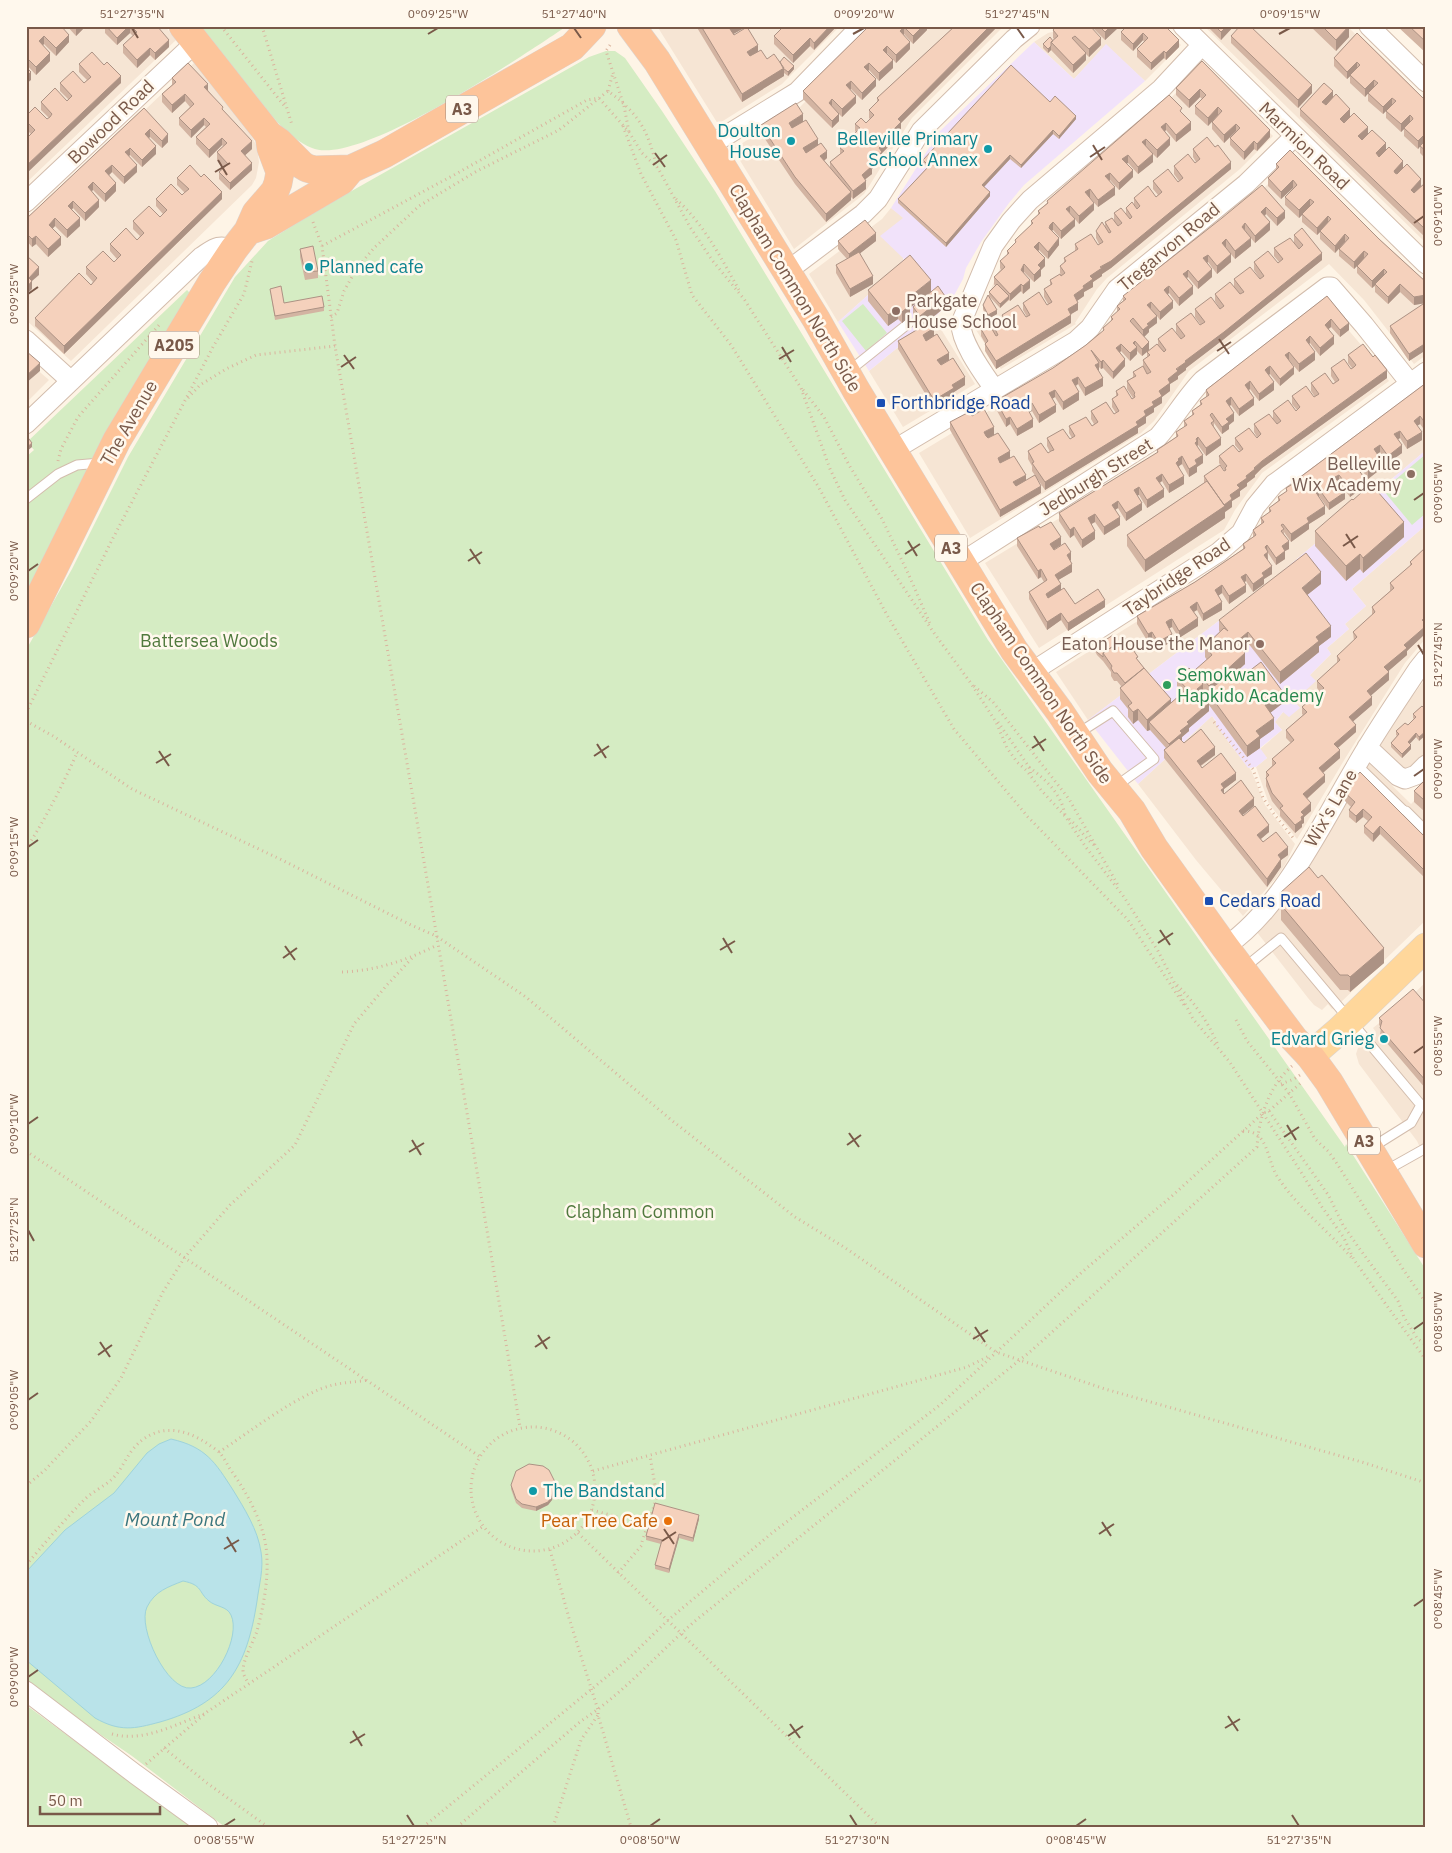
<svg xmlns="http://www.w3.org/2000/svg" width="1452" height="1853" viewBox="0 0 1452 1853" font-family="'IBM Plex Sans',sans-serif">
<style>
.residential{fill:#f6e5d4}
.education{fill:#f1e2fa}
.green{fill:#d5ecc3}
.water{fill:#b9e3e9;stroke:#9ed3db;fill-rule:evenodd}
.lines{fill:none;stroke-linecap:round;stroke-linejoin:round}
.service-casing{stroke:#d3bdad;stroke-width:11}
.minor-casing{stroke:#d3bdad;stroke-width:21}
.primary-casing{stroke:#dcd4d0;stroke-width:29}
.trunk-casing{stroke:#dcd4d0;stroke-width:29}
.path{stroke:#dab49e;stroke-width:3;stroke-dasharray:1 4;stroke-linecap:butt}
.service{stroke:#fff;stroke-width:9}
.minor{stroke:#fff;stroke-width:19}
.primary{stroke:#ffd79b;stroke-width:28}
.trunk{stroke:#fdc49a;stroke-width:28}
.wall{fill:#d3b4a2;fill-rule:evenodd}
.shaded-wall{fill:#ac9284}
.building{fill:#f5d1bc;stroke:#ac9284}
.ticks{fill:none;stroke:#795949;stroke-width:2}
.culture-dot{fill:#0f9aa8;stroke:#fff8ed;stroke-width:2}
.education-dot{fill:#8d6e63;stroke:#fff8ed;stroke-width:2}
.transit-dot{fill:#1a4fb4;stroke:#fff8ed;stroke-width:2}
.leisure-dot{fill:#2e9e5b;stroke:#fff8ed;stroke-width:2}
.food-dot{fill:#e8710a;stroke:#fff8ed;stroke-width:2}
.labels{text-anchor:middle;stroke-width:5;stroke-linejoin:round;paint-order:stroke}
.shield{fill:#fff8ed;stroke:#a1897a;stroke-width:1}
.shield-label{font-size:16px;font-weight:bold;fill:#795949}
.street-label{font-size:18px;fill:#795949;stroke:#fff8ed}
.culture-label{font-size:18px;fill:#0d838f;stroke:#fff8ed;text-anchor:end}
.education-label{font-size:18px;fill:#785e54;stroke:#fff8ed;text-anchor:end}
.transit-label{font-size:18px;fill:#164399;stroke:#fff8ed;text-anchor:start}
.park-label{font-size:18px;fill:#50793d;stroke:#fff8ed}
.leisure-label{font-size:18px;fill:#27864d;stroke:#fff8ed;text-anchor:start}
.food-label{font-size:18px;fill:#c56008;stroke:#fff8ed;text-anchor:end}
.water-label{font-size:19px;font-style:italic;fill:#3b767e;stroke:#fff8ed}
.neatline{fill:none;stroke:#795949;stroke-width:2}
.ticks-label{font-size:12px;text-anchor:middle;fill:#795949}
</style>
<rect width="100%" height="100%" fill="#fef4e6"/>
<path class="residential" d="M29,26H165L176,40L26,183V29Z
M657,26H840L782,84L718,124Z
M880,26H1004L912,118L864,194L794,249L733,149L800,107Z
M1062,26H1161L1181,45L1145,81L1106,45L1074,79L1034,42L1048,33L1057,31Z
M1204,26H1347L1426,103V243Z
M194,63L248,131L253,139L257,147L259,162L256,178L252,185L71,361L26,320V224Z
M1202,66L1273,136L1240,169L1107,278L1097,289L1075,323L1076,324L1001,369L976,330L990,291L1002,264L1036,219L1168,101Z
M1295,157L1426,284V355L1414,364L1364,300L1329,264L1189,371L1154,421L1141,433L970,538L919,453L1065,365L1101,339L1117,311L1260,192Z
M891,208L903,217V260L889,276L838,322L809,274L882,219Z
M1333,312L1362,346L1389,381L1262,473L1235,510L1224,530L1039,648L985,563L1161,457Z
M934,318L975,384L903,427L869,371Z
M26,360L49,380L26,403Z
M1426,392V450L1266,585L1088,720L1056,672L1242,556Z
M1426,525V638L1405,663L1346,757L1297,839L1269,804L1256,767L1267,758L1260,749L1282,730L1275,722L1284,711L1300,708L1294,701L1310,675L1331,654L1327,648L1349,629L1345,624L1366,606L1352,589Z
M1426,678V754L1409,769L1400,768L1380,754L1381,744L1411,698Z
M1212,716L1229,743L1251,770L1265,805L1295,844L1286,863L1276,878L1243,916L1196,860L1138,784Z
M1367,761L1411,804L1426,789V920L1338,1005L1332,1009L1328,1004L1322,1010L1314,1005L1308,998L1256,931Z
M1426,982V1160L1417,1141L1359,1064L1356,1054L1358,1048L1376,1032L1373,1028L1404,1003Z"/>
<path class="education" d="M1034,42L1074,79L1106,44L1145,81L1024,185L1009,203L981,242L966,268L963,279L951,301L934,318L869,371L838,322L889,276L903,260L904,259L880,236L903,218L891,208L939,132Z
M1426,450V525L1352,589L1366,606L1345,624L1349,629L1327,648L1331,654L1310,675L1316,681L1294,701L1300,708L1289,717L1283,712L1275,722L1282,730L1260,748L1267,758L1256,767L1248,768L1216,725V721L1212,716L1138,784L1088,720L1266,585Z"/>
<path class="green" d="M201,26H567C525,54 358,168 312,148C284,136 267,109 248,86C232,66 216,46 201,26Z
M606,51H615L625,58L662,111L715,191L988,640L1345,1147L1346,1144L1426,1270V1827H225L132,1756L66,1711L26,1680V650L72,569L128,457L235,277L268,241L318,210L589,57Z
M187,290L190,293L98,447L101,452L26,600V457L34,450L27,442Z
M863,304L887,333L866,351L842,321Z
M1426,454V513L1412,525L1383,490Z
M26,1705L182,1820L191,1827H26Z"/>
<path class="water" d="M171,1439C206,1447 215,1462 233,1490C244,1508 258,1530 261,1552C264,1568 259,1585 257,1601C247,1666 227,1703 160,1722C134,1729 120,1732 95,1718L26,1660V1572L65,1530L114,1493L147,1453L159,1444ZM183,1581C203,1585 198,1592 209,1601C216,1607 227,1606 231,1615C241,1636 216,1686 191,1688C167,1691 137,1627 147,1607C155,1591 168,1587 183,1581Z"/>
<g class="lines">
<defs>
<path id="service" d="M849,371L909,323
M26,499L58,474L77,465L100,463
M1077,734L1113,711L1154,759L1116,786
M1355,767L1363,771L1403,810
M1406,811L1426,831
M1244,968L1281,938L1421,1105L1411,1123L1371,1148
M1385,1171L1426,1148"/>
<path id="minor" d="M1183,26L1426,264
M1369,26L1426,82
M709,146L797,92L861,26
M26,202L196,42
M786,272L863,214L878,199L921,131L1014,39L1030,26
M26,340L71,381
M995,390C984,374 960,342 961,323L993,246L1011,221L1030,200L1161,89L1202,45
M26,424L201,257C215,248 217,244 234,249
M892,451L1076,341L1090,328L1117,289L1246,184L1294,137
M960,563L1158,437C1174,419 1186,397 1203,380L1327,287H1331L1364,325L1410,383
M1030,673L1219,552L1241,533L1255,507L1274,484L1426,372
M1367,747L1398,776L1405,779L1416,775L1426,765
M1225,947C1282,908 1320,827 1355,768C1374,734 1397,701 1418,669L1426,659
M26,1691L135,1774L208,1827"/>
<path id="primary" d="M1310,1056L1340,1030L1426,947"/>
<path id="trunk" d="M183,26L269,135L279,142L302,165L307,168L314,170L351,169L384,154L572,47L592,26
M631,26L657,61L816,319L856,390L1014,650L1060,712L1100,772L1132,811L1154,848L1225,947L1294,1039L1310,1056L1329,1082L1426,1244
M248,231L266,225L341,181L351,169
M26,624L117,440L212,282L234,249L248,231L256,213L275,191L278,183L280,172L271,148L269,135"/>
</defs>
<use href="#service" class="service-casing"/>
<use href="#minor" class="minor-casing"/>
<use href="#primary" class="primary-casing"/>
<use href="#trunk" class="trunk-casing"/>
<path class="path" d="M221,26L286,108
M262,26L292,125
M610,45L606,51L624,106L629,132
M608,91L613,73
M623,126L641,174L676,240L692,295L731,345L818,486L887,615L954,729L1028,817L1128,920L1184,1005
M676,199C704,224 721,258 739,290
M313,222L322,246L335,346C397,706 460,1067 520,1427
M322,246L454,175L587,100L599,98L629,132L642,153L658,168L690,227L712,260L744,299L801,388L830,469L845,500L934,633L970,682L996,722L1007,748L1017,762L1027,771L1041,790L1065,816L1085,846L1124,897L1158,951L1193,1019L1229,1061L1303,1175L1322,1207L1344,1238L1354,1260L1426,1360
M331,317L337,313L344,291L357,268L374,248L419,206L477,171L559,130L608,91C639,114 648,130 657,168
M803,390L824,417L849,465L882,519L908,573L931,626
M188,398L200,385L226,369L256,355L335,346
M58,461L61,449L78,417L159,325
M974,686L993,702L1069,799L1119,887
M26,713L112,540L213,347L244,294L252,261
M26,721L53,736L132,789L282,860L411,925L436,936L526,997L670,1119L795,1217L844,1247L996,1352L1105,1389L1365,1463L1426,1483
M998,722L1029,767L1031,775
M1214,722L1253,769L1263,798L1274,814L1295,840
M1029,767C1046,780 1061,793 1065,815
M1069,819C1079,827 1084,837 1094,845
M26,849C46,818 62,786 77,753
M342,972C375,971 408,960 437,945
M1177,985C1195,1003 1208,1022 1218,1045
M1236,1020L1247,1041L1289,1093L1315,1139L1328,1151L1336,1162L1403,1269L1426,1303
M1281,1084L1294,1079L1300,1075
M1269,1111L1329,1196L1343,1225L1359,1248L1398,1301L1404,1317L1417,1338L1426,1345
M1243,1131C1269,1131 1266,1158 1277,1176C1297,1207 1327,1230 1352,1258
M26,1151L479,1456
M471 1489a62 62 0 1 1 124 0a62 62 0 1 1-124 0Z
M219,1452C250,1432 299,1393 333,1385C345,1382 357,1382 369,1380
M593,1471L967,1367L991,1355
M26,1486L45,1470L91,1421L121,1378L163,1292L185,1257L230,1205L295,1145L354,1024L387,985L413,957
M592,1510L647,1525
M578,1533L880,1827
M550,1550L569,1618L598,1710V1715L631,1827
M26,1565C45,1543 64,1520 84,1500C92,1492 103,1487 111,1480C121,1471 125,1459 133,1449C155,1423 183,1427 208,1444C212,1447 217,1450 220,1453C224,1458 227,1464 230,1469C248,1494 267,1528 267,1560C268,1582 263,1609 257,1631C253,1643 244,1657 243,1670C243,1675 246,1679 249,1684
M618,1573L642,1545V1542L657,1497L650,1456
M112,1734C143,1743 176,1724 204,1714
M164,1748L207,1783L268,1827
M146,1764L207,1712L482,1527
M423,1827L626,1661L667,1621L772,1533L940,1405L1082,1272L1172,1196L1263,1113L1269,1111L1303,1081
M457,1827L581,1721C623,1694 657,1654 695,1621L1031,1351L1257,1147C1259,1117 1269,1086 1292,1066
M553,1827L581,1740L598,1715"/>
<use href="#service" class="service"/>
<use href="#minor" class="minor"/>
<use href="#primary" class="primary"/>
<use href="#trunk" class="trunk"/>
</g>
<path class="wall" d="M26,26H62L61,27L69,42L56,56L44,44L43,45L50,61L36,75L26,64Z
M67,26H83V29L76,36Z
M105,26H157L169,47L155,60L150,55L137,68L123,53V45L133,36L130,33L117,45L105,33Z
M696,26H744V28L733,34L758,51L767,59L780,62L794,69L788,76L784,73V76L742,102Z
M837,26L814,50L810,46L793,63L774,44V36Z
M869,26H927V30L913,44L904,34V35L910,49L896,63L887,53L893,68L879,81L869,70L868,71L876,86L862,100L851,89H850L856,103L842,117L839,114V121L832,128L803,99V91Z
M955,26H998L901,123V130L893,137V142L882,153V159L872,169V174L865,179L866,189L853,199L851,197V200L826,222L795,184L761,133V125L803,122L818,144L827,158L824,161L830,168V162L840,154V148L856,132L855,131V124L866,123L870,119L869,118V110L877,102V98Z
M1091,26H1119V27L1105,40Z
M1127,26L1179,47L1166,60L1164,58L1151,70L1137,57V49L1144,42L1143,40L1133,51L1121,40V32Z
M1207,26H1234L1221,40Z
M1310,26H1349V37L1336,51Z
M1397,26H1426V53Z
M1090,27L1101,45L1089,57L1086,54V60L1073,73L1051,50L1048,53L1043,48V44L1053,41L1054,39L1053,38V30Z
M1357,33L1426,101V159L1420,153V146L1418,149L1404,136V129L1401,132L1386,118V111L1383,114L1368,101V93L1365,97L1350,83V76L1347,79L1334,66V58Z
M1231,36L1312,93L1298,108L1231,43Z
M1202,61L1270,137L1257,151L1254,149L1244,160L1230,145V138L1236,131L1224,143L1212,129V122L1218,115L1208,126L1195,114V106L1202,99L1200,97L1189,108L1176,95V88Z
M79,64L121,83L28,137L31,134L26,129V116L47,119L49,118L41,110V102L67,101L68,99L60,91V83H84L87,80L79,72Z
M172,78L208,90L252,149L245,155L252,170L230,190L219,179V172L224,167L217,160V152L223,146L222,145L209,158L196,144V137L206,127L204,125L191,138L179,125V118L190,107L185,101L172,113L162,102V94L172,85Z
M1169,95L1182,114L1191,130L1176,142L1166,130L1165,131L1170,145L1157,158L1146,147L1153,162L1138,174L1128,163H1127L1133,177L1119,190L1110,180L1109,181L1115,195L1098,207L1089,197L1094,210L1079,224L1070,213L1075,226L1061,239L1053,230L1052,231L1059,245L1048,259L1039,250L1038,251L1045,266L1041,270V276L1034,282L1024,272V273L1030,288L1023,294L1021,291L1010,301L1009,300L1000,308L990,297L997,314L988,319L983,309V305L989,295V292L995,286L994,284V277L1001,270L1000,268V261L1007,255V251L1015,244V240L1031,225V221L1038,215V211L1047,203V201Z
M1333,98L1368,134L1421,186L1426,183V238L1300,116V109Z
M1050,102L1076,119L1059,139L1053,134L1021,168L1010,159L984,187L990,196L946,247L898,203V199L927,168L923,164V160Z
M144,108L168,142L162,148L150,137L148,138L156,154L142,167L130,155L129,156L137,172L124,184L112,172L109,175L116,191L105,202L93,190L91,191L99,207L85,221L73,208L72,210L80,226L67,238L55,226L52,229L61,245L48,257L36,244L32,247L26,240V219Z
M1193,149L1231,169L1111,268L1102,274V276L1093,282V287L1084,292V296L1077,301L1078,310L1071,314V323L996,369L985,351V343L981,336V329L992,328V323L1007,330L1002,322V315L1027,317L1023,310V303L1047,305L1048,304L1044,297V289L1050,285V280L1061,275L1060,273V266L1064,263V258L1075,251V244L1098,245L1099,244L1096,238V231L1105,227V222L1114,221V213L1126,214V208L1134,205V198L1156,197L1158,195L1153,189V181L1178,182L1179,181L1174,174V166L1195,163L1196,162L1193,157Z
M1276,164L1379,239L1426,282V303L1414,305L1400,292L1388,304L1375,292V286L1372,288L1357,273V266L1354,269L1339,256V249L1345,242L1335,253L1320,239V232L1317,235L1302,222V215L1299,218L1285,205V197L1293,189V188L1281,199L1268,186V178L1276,170Z
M177,178L222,199L64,354L35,326V318L91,285L93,282L86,274V267L114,262L117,259L110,251V244L137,240L140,236L133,229V221L160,217L163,214L156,206V199L182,195L185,193L177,185Z
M1262,185L1285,218L1277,226L1266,214L1265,216L1270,230L1255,243L1245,231L1251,246L1235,259L1225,247L1231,262L1217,274L1208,262L1207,263L1212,277L1198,289L1188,277L1187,278L1193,294L1179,306L1169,293L1168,294L1173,308L1160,320L1157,316V323L1149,329V332L1144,337L1149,350L1158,345V339H1181L1176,332V324L1201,325L1195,317V309H1220L1215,301V294L1234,287V279H1260L1254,270V262L1278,263L1279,262L1274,256V248L1294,242V235L1322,260L1224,339L1186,368V370L1178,376V379L1170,384V391L1162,397V403L1154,408V412L1146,417V423L1138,428V433L1045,490L1032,471V466L1028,459V451L1048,453L1050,452L1047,446V438L1070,439L1072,438L1069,433V426H1092L1094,424L1091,419V411L1114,414L1116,413L1112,407V399L1116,396V391L1132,399L1133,398L1127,389V381L1133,377V372L1143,366V360L1147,357V352L1142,356L1137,351V354L1130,361L1121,351L1120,352L1125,366L1113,379L1103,368L1101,369L1099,367L1098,371L1103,386L1085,396L1078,384L1076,386L1079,400L1063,410L1055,397L1052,399L1056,412L1039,423L1032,411L1029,412L1033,427L1017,436L1010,424L1006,427L996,409V401L1053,368L1086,345L1103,331V328L1111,321V317L1117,312V306L1123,301V296L1222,218Z
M838,241H876L860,253L873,284L850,297L836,273V265L847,259L838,249Z
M300,249L318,271V278L305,280L300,257Z
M270,289L284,303L324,307V311L275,320Z
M868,290L910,308V316L902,323L898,319L888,326L868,301Z
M1327,296L1349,330L1340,337L1331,327L1328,329L1334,344L1320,356L1310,343L1309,344L1315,360L1299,372L1289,360L1294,374L1280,386L1270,374L1269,375L1274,390L1259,401L1250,389L1249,390L1254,405L1239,416L1231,405L1229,406L1234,421L1229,425V429L1222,434L1214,423V427L1221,445L1206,456L1198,445L1197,446L1203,463L1197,467V472L1189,477L1182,464L1179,466L1184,484L1169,493L1162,481L1160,483L1164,497L1147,508L1139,495H1137L1142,510L1126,521L1118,508L1115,510L1120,525L1104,535L1095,522L1091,524L1095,539L1082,548L1074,535L1070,538L1059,521V513L1157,453V450L1176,437V432L1184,427V421L1192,416V411L1200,405V401L1206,397V390Z
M913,307H945L922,327L934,336L965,385L954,392V396L934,408L898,349V341L920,328L913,319Z
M1426,308V350L1409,361L1390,333V326Z
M1348,355L1387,378L1262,468L1255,475V477L1247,483V486L1240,491V496L1232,501V507L1225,512V518L1145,572L1127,546V535L1204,483V476L1225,471L1219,463V456L1240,451L1235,445V438H1257V437L1254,432V424H1277L1273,419V411H1296L1297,410L1292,404V396L1315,397L1311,391V383L1333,384L1335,382L1331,376V368L1351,369L1352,368L1348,363Z
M1426,383V432L1420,424L1417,426L1422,440L1407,449L1400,438L1398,439L1402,453L1388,463L1380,452L1378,454L1382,468L1368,479L1360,467L1358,468L1365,486L1350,497L1339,482L1345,499L1329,510L1319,496V497L1325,514L1309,524V529L1291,542L1284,532V534L1289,549L1285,551V559L1276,565L1268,553L1267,560L1272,574L1264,579V584L1253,592L1246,581L1245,582L1246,592L1229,604L1222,593L1218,596L1222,610L1203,621L1197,610L1194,612L1198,626L1179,638L1172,627L1169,628L1172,641L1158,650L1152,640L1148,642L1137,624V616L1195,582L1243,549V544L1253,537V530L1261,524V518L1269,513V508L1278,501V497L1286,492V488L1295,482V481Z
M950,422L994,435L1026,481L1041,493L1000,517L950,430Z
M1040,528L1061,545L1053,550L1071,560L1070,561L1072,572L1058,580L1061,590L1075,604L1105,607L1068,631L1061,620L1047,630L1029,599V592L1044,582L1041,577L1038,579L1017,546V538Z
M1315,531L1404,537L1363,573L1360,569L1346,581L1315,546Z
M1426,547V633L1407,651V655L1388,671L1389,680L1371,695L1372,705L1353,721L1356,732L1338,748L1340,758L1323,773L1325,782L1307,799L1311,811L1304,817V823L1302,824V827L1295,833L1280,816V811L1272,801L1266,786V772L1272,766V759L1291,743L1286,738V730L1303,715L1302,714V707L1320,692L1317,688V681L1337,663V656L1354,641L1353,632L1372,615V607L1390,591V583L1410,566V562Z
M1321,584L1307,595L1331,637L1319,646V652L1280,684L1248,643L1242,649L1245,664L1231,677L1235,682L1283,703L1270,713L1274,729L1260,739V748L1247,757L1209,705V711L1189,728V731L1182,737V741L1184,743L1215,755L1201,766L1202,768L1236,780L1224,789V794L1254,806L1242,815L1269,832L1261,839L1263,842L1288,855L1281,860V867L1267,887L1164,758V750L1166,748L1150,730L1147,731L1138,720L1133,724L1128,717V709L1120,699V688L1121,686L1117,681H1114L1111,676V672L1103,661L1097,655L1095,651V647L1118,643L1138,661L1171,703L1183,692L1177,686V678L1195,675V670L1207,660L1205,657V646L1220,632L1219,631V620ZM1203,690L1207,695V701L1201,693L1203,692Z
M1422,706L1419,741L1416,737L1409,744L1411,749L1402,758L1391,747V743L1397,736L1396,735V731L1408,725L1414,719L1413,718V714Z
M1426,779V809L1424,811L1414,802V791Z
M1343,791L1426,838V879L1380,834L1373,842L1364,833V826L1368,821L1363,817L1356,823L1349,817V810L1351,807L1343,799Z
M1280,893L1384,963L1350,992L1348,990H1340L1281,920V910L1280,908Z
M1426,1004V1089L1380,1035L1381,1027L1379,1025V1018Z
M511,1485L555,1486L552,1500L548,1505L536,1511L522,1508L516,1503L511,1489Z
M699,1519L693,1542L679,1538L669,1573L655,1569V1565L661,1544L646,1540V1536Z"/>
<path class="shaded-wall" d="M78,26H83V29L76,36V28Z
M129,26H130V33L117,45V38Z
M734,26H744V28L730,36V29Z
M830,26H837L814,50V43Z
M923,26H927V30L913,44V36Z
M990,26H998L901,123V130L893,137V142L882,153V159L872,169V174L862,182V175L879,148L891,132L898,119Z
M1111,26L1119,27L1105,40V32Z
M1227,26H1234L1221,40V32Z
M1349,26V37L1336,51V40Z
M904,27V34L900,39V31Z
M1143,33V40L1133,51V44Z
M69,35V42L56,56V48Z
M44,36V44L39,49V41Z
M810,38V46L793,63V55Z
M1101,38V45L1089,57V49Z
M169,40V47L155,60V53Z
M1179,40V47L1166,60V53Z
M910,42V49L896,63V55Z
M758,45V53L747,60V52Z
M887,46V53L883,57V50Z
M1051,46V50L1048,53V49Z
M150,48V55L137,68V60Z
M1164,51V58L1151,70V63Z
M50,53V61L36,75V67Z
M1086,53V60L1073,73V65Z
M893,60V68L879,81V73Z
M1357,62V70L1347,79V72Z
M869,63V70L864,75V67Z
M794,66V69L788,76V72Z
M784,68V76L742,102V94Z
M31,72V80L26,84V77Z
M121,76V83L26,174V166Z
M876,79V86L862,100V93Z
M1374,80V87L1365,97V89Z
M851,81V89L846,93V85Z
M208,84V91L204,87Z
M1312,85V93L1298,108V100Z
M1200,89V97L1189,108V100Z
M1333,91V99L1322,110V102Z
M185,94V101L172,113V105Z
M856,96V103L842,117V109Z
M1392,98V105L1383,114V107Z
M832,99V107L829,103Z
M1218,107V115L1208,126V118Z
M1350,109V117L1340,126V119Z
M803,114V122L789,130V123Z
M839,114V121L832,128V121Z
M1410,115V123L1401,132V124Z
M1076,116V119L1059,139V136Z
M204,118V125L191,138V130Z
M1191,122V130L1176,142V135Z
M1166,123V130L1161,135V127Z
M1236,124V131L1224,143V135Z
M1368,127V134L1358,144V136Z
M150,129V137L145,142V134Z
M1053,130V134L1021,168V165Z
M1270,130V137L1257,151V144Z
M1426,133V140L1418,149V141Z
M168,134V142L162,148V141Z
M222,138V145L209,158V150Z
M1170,138V145L1157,158V150Z
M818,139V146L803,156V148Z
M1146,139V146L1142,150V142Z
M252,141V149L241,159V151Z
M1254,141V149L1244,160V152Z
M1386,143V151L1376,161V153Z
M156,146V154L142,167V160Z
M130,148V155L125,160V152Z
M827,151V158L820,164V156Z
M1153,154V162L1138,174V167Z
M1010,155V159L982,189V185Z
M1128,155V163L1122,166V159Z
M1403,161V169L1394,179V171Z
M1231,162V169L1111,268L1102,274V276L1093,282V287L1084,292V296L1074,303V295L1083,286L1090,276Z
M252,163V170L230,190V183Z
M112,165V172L105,179V171Z
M137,165V172L124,184V177Z
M1133,170V177L1119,190V183Z
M1110,173V180L1105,184V176Z
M1421,179V187L1411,197V190Z
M1293,180V188L1281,199V192Z
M866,181V189L853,199V191Z
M93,182V190L88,195V187Z
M116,183V191L105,202V194Z
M1115,187V195L1098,207V200Z
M1090,189V197L1085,200V192Z
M222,192V199L64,354V346Z
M851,192V200L826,222V214Z
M990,192V196L946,247V243Z
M1310,199V207L1299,218V210Z
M99,200V207L85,221V213Z
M73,201V208L68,213V206Z
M1094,203V210L1079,224V216Z
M1070,206V213L1066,209Z
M1266,207V214L1261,219V212Z
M1285,211V218L1277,226V218Z
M1328,216V224L1317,235V228Z
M55,218V226L49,232V225Z
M80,218V226L67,238V230Z
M1075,219V226L1061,239V231Z
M1053,222V230L1050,232L1049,228L1050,225Z
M1270,222V230L1255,243V236Z
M1245,223V231L1242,227Z
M876,233V241L849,262V254Z
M1345,234V242L1335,253V246Z
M36,236V244L32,247V239Z
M61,237V245L48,257V249Z
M1059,238V245L1048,259V252Z
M1251,238V246L1235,259V251Z
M1226,239V247L1222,250V243Z
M1039,242V250L1034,255V247Z
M1364,251V259L1354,269V262Z
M1322,253V260L1224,339L1186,368V370L1178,376V379L1170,384V391L1162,397V403L1154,408V412L1146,417V423L1138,428V433L1045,490V482L1144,411L1152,402L1168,379L1185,361Z
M1231,254V262L1217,274V266Z
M1208,255V262L1203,266V258Z
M1045,258V266L1041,270V276L1034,282V275L1038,265Z
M1024,264V272L1021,277V270Z
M39,267V275L32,281V289L26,295V288L29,278Z
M1212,269V277L1198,289V282Z
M1384,269V277L1372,288V281Z
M1188,270V277L1183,281V274Z
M873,276V284L850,297V289Z
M931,280V292L910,308V316L902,323V312L907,299Z
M1030,280V288L1023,294V286Z
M1021,284V291L1010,301V294Z
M1400,284V292L1388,304V297Z
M1169,286V293L1164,297V290Z
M1193,286V294L1179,306V298Z
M1426,295V303L1414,305V297Z
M945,296V307L920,328V316Z
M1009,296V299L1000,308V304Z
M1173,301V308L1160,320V312Z
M1151,302V309L1147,305Z
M1078,303V310L1068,316V309Z
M898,308V319L888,326V315Z
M997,310V314L988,319V315Z
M1071,315V323L996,369V361Z
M1157,316V323L1149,329V332L1143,338V330L1147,324Z
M1331,319V327L1325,332V325Z
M1349,323V330L1340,337V330Z
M934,328V336L923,343V335Z
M1310,336V343L1306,347V340Z
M1334,336V344L1320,356V348Z
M1135,341V348L1137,347V354L1130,361V353L1133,343Z
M1149,342V350L1142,356V349Z
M1426,343V350L1409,361V354Z
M1121,344V351L1116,356V348Z
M1289,352V359L1285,363V355Z
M1315,352V360L1299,372V364Z
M949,353V360L937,367V360Z
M1125,359V366L1113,379V372Z
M1103,360V368L1101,369V362Z
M40,363V371L26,383V376Z
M1099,363V370L1095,373V365Z
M1270,366V374L1265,378V370Z
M1294,367V374L1280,386V379Z
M1387,370V378L1262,468L1255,475V477L1247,483V486L1240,491V496L1232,501V507L1225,512V518L1145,572V560L1230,495L1237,485L1246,476L1262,461Z
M965,377V385L954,392V396L934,408V400L952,385Z
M1078,377V384L1072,388V380Z
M1103,378V386L1085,396V388Z
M1250,381V389L1245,393V385Z
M1274,382V390L1259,401V394Z
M1055,390V397L1049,401V393Z
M1079,392V400L1063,410V402Z
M1231,397V405L1226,408V401Z
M1254,398V405L1239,416V409Z
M1032,403V411L1026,414V406Z
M1056,405V412L1039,423V415Z
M1234,413V421L1229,425V429L1222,434V427L1226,419Z
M1420,416V424L1414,428V421Z
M1010,417V424L1006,427V419Z
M1033,419V427L1017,436V429Z
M994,427V435L984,440V432Z
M1400,431V438L1394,442V434Z
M1422,432V440L1407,449V441Z
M1198,437V445L1197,446V449L1195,443L1196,439Z
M1221,438V445L1206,456V448Z
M32,443V447L26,452V448Z
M1380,445V452L1374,456V449Z
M1402,445V453L1388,463V456Z
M1010,451V459L998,466V458Z
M1203,455V463L1197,467V472L1189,477V469L1195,460Z
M1182,456V464L1179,466V468L1176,463L1178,459Z
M1360,460V467L1354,471V463Z
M1382,461V468L1368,479V471Z
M1162,474V481L1156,485V478Z
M1026,475V482L1013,490V482Z
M1339,475V482L1335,485V477Z
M1184,476V484L1169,493V485Z
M1365,479V486L1350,497V489Z
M1041,486V493L1000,517V510Z
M1139,487V495L1134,497V490Z
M1164,489V497L1147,508V500Z
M1319,489V496L1315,499V491Z
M1345,492V499L1329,510V503Z
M1118,501V508L1112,512V505Z
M1142,503V510L1126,521V513Z
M1325,506V514L1309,524V529L1291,542V534L1307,518Z
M1095,514V522L1088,526V518Z
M1120,517V525L1104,535V527Z
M1404,522V537L1363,573V558Z
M1074,527V535L1070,538V530Z
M1095,531V539L1082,548V540Z
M1061,537V545L1050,552V544Z
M1289,541V549L1285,551V559L1276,565V558L1282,546Z
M1267,545L1268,560L1264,562L1265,547Z
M1071,552V560L1067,563V555Z
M1360,554V569L1346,581V566Z
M1072,564V572L1055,582V575Z
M1272,566V574L1264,579V584L1253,592V584L1262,573Z
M1041,569V577L1038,579V571Z
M1321,572V584L1302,599V588Z
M1246,574V581L1241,584V577Z
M1061,584V592L1046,602V594Z
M1222,585V593L1215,598V590Z
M1246,585V592L1229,604V596Z
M1105,600V607L1068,631V623Z
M1197,602V610L1190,614V607Z
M1222,602V610L1203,621V614Z
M1061,613V620L1047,630V622Z
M1426,617V625L1422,620Z
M1198,618V626L1179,638V631Z
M1172,619V627L1166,630V622Z
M1331,626V637L1319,646V652L1280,684V672L1316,637Z
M1426,626V633L1407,651V655L1384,675V667L1404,645Z
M1152,632V640L1148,642V634Z
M1248,632V643L1236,653V642Z
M1172,634V641L1158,650V642Z
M1245,653V664L1210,695L1209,693V686Z
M1389,672V680L1367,699V691Z
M1203,684V692L1197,697V689Z
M1283,692V703L1265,717V705Z
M1372,697V705L1349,725V717Z
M1171,699V711L1149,722L1150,730L1147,731V720Z
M1209,703V711L1189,728V731L1182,737V741L1169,752V744L1187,722Z
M1138,709V720L1133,724V712Z
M1274,718V729L1260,739V748L1247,757V746L1256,731Z
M1356,725V732L1334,751V744Z
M1426,731V735L1419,741V737Z
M1416,733V737L1408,746V742Z
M1411,745V749L1402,758V754Z
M1215,747V755L1197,768V761Z
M1340,750V758L1319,776V768Z
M1236,773V780L1224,789V795L1221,798V784Z
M1325,775V782L1303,802V794Z
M1254,798V806L1239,818V811Z
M1426,798V809L1424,811V800Z
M1311,803V811L1304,817V823L1302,824V827L1295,833V825L1301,812Z
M1363,809V817L1356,823V816Z
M1269,825V832L1257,842V835Z
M1380,826V834L1373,842V834Z
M1288,847V855L1281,860V867L1267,887V879L1278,855Z
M1384,948V963L1350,992V977Z
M555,1482L552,1500L548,1505L536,1511V1507Z
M699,1515V1519L693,1542V1538Z
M679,1534V1538L669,1573V1569Z"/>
<path class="building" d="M26,26H61L69,35L56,48L44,36L39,41L50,53L36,67L26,57Z
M106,26H129L117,38Z
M131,26H157L169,40L155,53L150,48L137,60L123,45L137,32Z
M701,26H734L730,29L734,35L747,27L758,45L747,52L750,56L761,50L767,59L774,54L784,68L742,94Z
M784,26H830L814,43L810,38L793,55L774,36Z
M869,26H923L913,36L904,27L900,31L910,42L896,55L887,46L883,50L893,60L879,73L869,63L864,67L876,79L862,93L851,81L846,85L856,96L842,109L832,99L829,103L839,114L832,121L803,91Z
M955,26H990L898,119L901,122L891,132L893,135L879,148L882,152L869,163L872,166L862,175L866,181L853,191L830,162L844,151L840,148L860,128L855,124L861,118L866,123L874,115L869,110L879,100L877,98Z
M1057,26H1090L1101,38L1089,49L1075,36L1072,38L1086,53L1073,65L1051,42L1058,36L1053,30Z
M1099,26H1111L1105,32Z
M1127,26H1165L1179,40L1166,53L1164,51L1151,63L1137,49L1148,38L1143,33L1133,44L1121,32Z
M1215,26H1227L1221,32Z
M1240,26H1250L1312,85L1298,100L1231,36Z
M1322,26H1349L1336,40Z
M1409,26H1426V42Z
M1357,33L1426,101V133L1418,141L1404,128L1413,119L1412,117L1410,115L1401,124L1386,111L1396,101L1392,98L1383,107L1368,93L1378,83L1374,80L1365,89L1350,75L1360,65L1357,62L1347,72L1334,58Z
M1050,37L1053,41L1051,42V46L1048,49L1043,44Z
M92,52L104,65L107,62L121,76L26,166V135L28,137L35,130L26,121V116L35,107L47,119L50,117L52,114L41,102L55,88L67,101L72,96L60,83L73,71L84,83L91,77L79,64Z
M784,57L794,66L788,72L783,68L780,62Z
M1202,61L1270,130L1257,144L1254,141L1244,152L1230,138L1240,128L1236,124L1224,135L1212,122L1222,111L1218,107L1208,118L1195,106L1206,95L1200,89L1189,100L1176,88Z
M188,63L208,84L204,87L223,107L222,109L252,141L241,151L252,163L230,183L219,172L228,164L217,152L227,143L222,138L209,150L196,137L210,124L204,118L191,130L179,118L194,104L185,94L172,105L162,94L176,82L172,78Z
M1011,65L1050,102L1055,96L1076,116L1059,136L1053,130L1021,165L1010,155L982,185L990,192L946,243L898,199L929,166L923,160Z
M26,67L31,72L26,77Z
M1324,83L1333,91L1322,102L1326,105L1336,94L1350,109L1340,119L1344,123L1354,113L1368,127L1358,136L1362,140L1372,130L1386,143L1376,153L1379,157L1389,147L1403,161L1394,171L1395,173L1397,174L1407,164L1421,179L1411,190L1414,193L1425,183H1426V230L1300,109Z
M1169,95L1182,108L1180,111L1191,122L1176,135L1166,123L1161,127L1170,138L1157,150L1146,139L1142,142L1153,154L1138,167L1128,155L1122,159L1133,170L1119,183L1110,173L1105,176L1115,187L1098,200L1090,189L1085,192L1094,203L1079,216L1070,206L1066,209L1075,219L1061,231L1053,222L1050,225L1049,228L1059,238L1048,252L1039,242L1034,247L1045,258L1038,265L1041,268L1034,275L1024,264L1021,270L1030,280L1023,286L1021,284L1010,294L994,277L1005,267L1000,261L1009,253L1007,251L1016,242L1015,240L1033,223L1031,221L1040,213L1038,211L1048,203L1047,201Z
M796,103L803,114L789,123L792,128L806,120L818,139L803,148L806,153L821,143L827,151L820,156L851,192L826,214L795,177L761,125Z
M144,108L168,134L162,141L150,129L145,134L156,146L142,160L130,148L128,150L125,152L137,165L124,177L112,165L105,171L116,183L105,194L93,182L88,187L99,200L85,213L73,201L68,206L80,218L67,230L55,218L49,225L61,237L48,249L36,236L32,239L26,233V219Z
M1207,137L1215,147L1218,145L1231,162L1111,261L1100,267L1102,268L1090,276L1093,279L1083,286L1084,288L1074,295L1078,303L1068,309L1071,315L996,361L985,344L988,341L981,329L989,324L996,336L998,335L992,323L999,319L1006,330L1010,327L1002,315L1018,305L1026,317L1030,315L1023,303L1039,292L1047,305L1052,302L1044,289L1052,284L1050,280L1060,274L1061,276L1065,273L1060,266L1066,261L1064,258L1078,249L1075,244L1091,234L1098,245L1103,242L1096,231L1102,222L1109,233L1111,232L1105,222L1112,218L1118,226L1122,223L1114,213L1121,208L1130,219L1132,217L1126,208L1132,202L1137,209L1140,206L1134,198L1148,186L1156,197L1162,192L1153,181L1168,169L1178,182L1183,178L1174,166L1188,154L1195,163L1200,159L1193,149Z
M1426,140V151L1420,146Z
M1290,150L1379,239L1426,282V295L1414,297L1400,284L1388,297L1375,284L1387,272L1384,269L1372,281L1357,266L1368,254L1364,251L1354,262L1339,249L1349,238L1345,234L1335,246L1320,231L1331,219L1328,216L1317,228L1302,214L1314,202L1310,199L1299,210L1285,197L1297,185L1293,180L1281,192L1268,178L1279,167L1276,164Z
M190,165L201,177L204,174L222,192L64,346L35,318L79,273L91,285L97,278L86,267L103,251L114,262L121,255L110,244L126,228L137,240L144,233L133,221L149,206L160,217L167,210L156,199L171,184L182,195L184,193L189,189L177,178Z
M1262,185L1285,211L1277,218L1266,207L1261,212L1270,222L1255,236L1245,223L1242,227L1251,238L1235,251L1226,239L1222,243L1231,254L1217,266L1208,255L1203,258L1212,269L1198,282L1188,270L1186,272L1183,274L1193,286L1179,298L1169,286L1166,288L1164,290L1173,301L1160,312L1151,302L1147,305L1157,316L1147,324L1149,325L1143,330L1133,318L1130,321L1149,342L1142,349L1135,341L1133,343L1137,347L1130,353L1121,344L1116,348L1125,359L1113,372L1103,360L1101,362L1091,350L1099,363L1095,365L1103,378L1085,388L1078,377L1072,380L1079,392L1063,402L1055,390L1049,393L1056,405L1039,415L1032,403L1026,406L1033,419L1017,429L1010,417L1006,419L996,401L1053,368L1086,345L1104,330L1103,328L1113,319L1111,317L1120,309L1117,306L1126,299L1123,296L1222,218Z
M865,220L876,233L849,254L838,241Z
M1302,228L1322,253L1224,332L1185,361L1186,362L1176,369L1178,371L1168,379L1170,383L1159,391L1162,396L1152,402L1154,405L1144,411L1146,415L1136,422L1138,425L1045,482L1032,463L1034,462L1028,451L1041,443L1048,453L1051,451L1054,450L1047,438L1063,429L1070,439L1075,436L1069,426L1086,417L1092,426L1098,422L1091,411L1106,402L1114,414L1119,411L1112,399L1118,395L1116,391L1124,386L1132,399L1135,397L1134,394L1135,393L1127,381L1136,376L1133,372L1143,366L1147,374L1151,372L1143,360L1150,355L1147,352L1157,344L1164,352L1166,350L1158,339L1172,328L1181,339L1185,336L1176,324L1191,313L1200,325L1205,322L1195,309L1211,297L1220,309L1224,306L1215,294L1230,282L1240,294L1244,292L1234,279L1250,267L1260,279L1264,276L1254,262L1268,251L1278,263L1283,259L1274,248L1290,238L1299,249L1303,245L1294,235Z
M313,246L318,271L305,272L300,249Z
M859,252L873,276L850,289L836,265Z
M910,255L931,280L907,299L910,305L902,312L898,308L888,315L868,290Z
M26,256H27L39,267L29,278L32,281L26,288Z
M997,284L1009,296L1000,304L989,292Z
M281,286L284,303L322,296L324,307L275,316L270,289Z
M938,286L945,296L920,316L913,307Z
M988,295L997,310L988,315L983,305Z
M1327,296L1349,323L1340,330L1331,319L1325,325L1334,336L1320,348L1310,336L1306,340L1315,352L1299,364L1289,352L1288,353L1285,355L1294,367L1280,379L1270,366L1267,368L1265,370L1274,382L1259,394L1250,381L1245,385L1254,398L1239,409L1231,397L1226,401L1234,413L1226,419L1229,422L1222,427L1212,413L1210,415L1214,421L1211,423L1221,438L1206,448L1198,437L1196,439L1197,441L1195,443L1203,455L1195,460L1197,464L1189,469L1182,456L1178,459L1179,460L1176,463L1184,476L1169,485L1162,474L1156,478L1164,489L1147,500L1139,487L1134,490L1142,503L1126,513L1118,501L1112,505L1120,517L1104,527L1095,514L1088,518L1095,531L1082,540L1074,527L1070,530L1059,513L1158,452L1157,450L1178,436L1176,432L1187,425L1184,421L1194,414L1192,411L1202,404L1200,401L1209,395L1206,390Z
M1423,304L1426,308V343L1409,354L1390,326Z
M930,322L934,328L923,335L926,341L937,334L949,353L937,360L941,365L953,358L965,377L952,385L954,388L934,400L898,341Z
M1363,344L1373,357L1375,355L1387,370L1262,461L1254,468L1255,469L1246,476L1247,478L1237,485L1240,488L1230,495L1232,499L1224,505L1204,476L1220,465L1224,471L1226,470L1225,468L1227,466L1219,456L1233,445L1239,452L1243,449L1235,438L1249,428L1257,438L1261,434L1254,424L1269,414L1277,424L1281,421L1273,411L1288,400L1296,411L1300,407L1292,396L1306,386L1314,397L1319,394L1311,383L1325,373L1333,384L1339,380L1331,368L1344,359L1351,369L1354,367L1356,365L1348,355Z
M26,351L40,363L26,376Z
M1426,383V424L1420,416L1414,421L1422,432L1407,441L1400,431L1394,434L1402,445L1388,456L1380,445L1374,449L1382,461L1368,471L1360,460L1354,463L1365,479L1350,489L1339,475L1335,477L1345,492L1329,503L1319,489L1315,491L1325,506L1307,518L1309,522L1291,534L1283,524L1281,525L1284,529L1281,531L1289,541L1282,546L1285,551L1276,558L1267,545L1265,547L1268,552L1264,555L1272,566L1262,573L1264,576L1253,584L1246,574L1241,577L1246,585L1229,596L1222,585L1215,590L1222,602L1203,614L1197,602L1190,607L1198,618L1179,631L1172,619L1169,620L1166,622L1172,634L1158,642L1152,632L1148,634L1137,616L1195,582L1245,548L1243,544L1256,535L1253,530L1264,522L1261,518L1271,511L1269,508L1280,500L1278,497L1287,491L1286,488L1296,482L1295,481Z
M984,409L994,427L984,432L986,436L988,438L998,433L1010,451L998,458L1000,463L1014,456L1026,475L1013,482L1016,486L1035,475L1041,486L1000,510L950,422L969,412L972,416Z
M26,435L32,443L26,448Z
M1207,481L1225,506L1145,560L1127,535Z
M1371,484L1404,522L1363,558L1360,554L1346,566L1315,531L1352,499L1353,500Z
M1051,522L1061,537L1050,544L1054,550L1065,543L1071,552L1067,555L1072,564L1055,575L1061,584L1046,594L1048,598L1064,588L1075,604L1098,589L1105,600L1068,623L1061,613L1047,622L1029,592L1047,580L1041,569L1038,571L1017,538L1039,526L1040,528Z
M1426,547V617L1422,620L1426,624V626L1404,645L1407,648L1384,667L1389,672L1367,691L1372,697L1349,717L1356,725L1334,744L1340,750L1319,768L1325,775L1303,794L1311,803L1301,812L1304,815L1301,817L1302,820L1295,825L1280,808L1283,806L1272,793L1266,778L1269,775L1266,772L1276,763L1272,759L1294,740L1286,730L1307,712L1302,707L1324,688L1317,681L1340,660L1337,656L1357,637L1353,632L1375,612L1372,607L1394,588L1390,583L1412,564L1410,562Z
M1306,553L1321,572L1302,588L1331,626L1316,637L1319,641L1280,672L1248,632L1236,642L1245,653L1209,686L1195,670L1212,655L1205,646L1224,628L1228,631L1219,620Z
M1113,635L1118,643L1103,653V657L1097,652L1095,647Z
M1125,638L1138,657L1136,658L1144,668L1125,683L1117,673H1114L1111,668L1112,666L1103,653Z
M1261,662L1283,692L1265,705L1274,718L1256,731L1260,736L1247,746L1207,691L1230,675L1235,682Z
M1144,668L1171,699L1147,720L1138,709L1133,712L1128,706L1132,703L1120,688Z
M1189,668L1203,684L1197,689L1209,703L1187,722L1189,724L1180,731L1182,733L1169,744L1149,722L1187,689L1177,678Z
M1422,706L1425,709L1426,708V731L1419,737L1416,733L1408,742L1411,745L1402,754L1391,743L1399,734L1396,731L1405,723L1408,725L1416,717L1413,714Z
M1201,729L1215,747L1197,761L1200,765L1202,768L1221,753L1236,773L1221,784L1224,788L1221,790L1224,794L1241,780L1254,798L1239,811L1243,816L1255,806L1269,825L1257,835L1263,842L1276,832L1288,847L1278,855L1281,859L1267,879L1164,750L1179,738L1184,743Z
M1360,772L1426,838V872L1380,826L1373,834L1364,826L1372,817L1363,809L1356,816L1349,810L1355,802L1343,791Z
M1426,779V798L1424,800L1414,791Z
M1309,867L1318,878L1322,875L1384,948L1350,977L1348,975H1340L1281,905L1283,897L1280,893Z
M1413,989L1426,1004V1081L1380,1028L1382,1021L1379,1018Z
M529,1464L543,1466L549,1470L555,1482L552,1496L548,1502L536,1507L522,1504L516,1499L511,1485L516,1471Z
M655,1503L699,1515L693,1538L679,1534L669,1569L655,1565L662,1540L646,1536Z"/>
<path class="ticks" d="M132,28L138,38M574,28L581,38M1017,28L1024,38M428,34L438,28M853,34L864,28M1279,34L1290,28M1093,145L1102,160M655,153L665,167M1090,157L1105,147M218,160L227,175M653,165L667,155M215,172L230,163M1414,223L1424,216M28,294L38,287M1219,339L1229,354M782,347L791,362M1217,351L1231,342M344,355L354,369M779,359L794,350M341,367L356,357M1414,500L1424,493M1346,534L1355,548M908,541L917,556M1343,546L1358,536M470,549L480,564M905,554L920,544M468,561L482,552M28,571L38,564M1418,645L1424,655M1034,736L1044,751M597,744L606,758M1032,748L1046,739M159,751L169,766M594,756L609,746M156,763L171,754M1414,776L1424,769M28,847L38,840M1160,930L1170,945M723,938L732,953M1158,943L1173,933M285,946L295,960M720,950L735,941M283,958L297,948M1414,1053L1424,1046M28,1124L38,1117M1287,1125L1296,1140M849,1133L859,1147M1284,1137L1299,1127M412,1140L421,1155M847,1145L861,1135M409,1152L424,1143M28,1230L34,1241M975,1327L985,1342M1414,1329L1424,1322M538,1335L547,1349M973,1339L988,1330M100,1342L110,1357M535,1347L550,1337M98,1355L112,1345M28,1400L38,1393M1102,1522L1111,1536M664,1529L674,1544M1099,1534L1114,1524M227,1537L236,1552M662,1541L676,1532M224,1549L239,1540M1414,1606L1424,1599M28,1677L38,1670M1228,1716L1238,1731M790,1724L800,1738M1225,1728L1240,1719M353,1731L362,1746M788,1736L803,1726M350,1743L365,1734M407,1815L414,1826M850,1815L857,1826M1292,1815L1299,1826M224,1826L235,1819M650,1826L660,1819M1076,1826L1086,1819"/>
<g class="culture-dot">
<circle cx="791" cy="141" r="5"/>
<circle cx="988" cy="149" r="5"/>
<circle cx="309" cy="267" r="5"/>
<circle cx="1384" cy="1039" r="5"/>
<circle cx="533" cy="1491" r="5"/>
</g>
<g class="education-dot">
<circle cx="896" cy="311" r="5"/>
<circle cx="1411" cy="474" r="5"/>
<circle cx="1260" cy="644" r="5"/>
</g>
<g class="transit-dot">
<rect x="876" y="398" width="10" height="10" rx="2.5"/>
<rect x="1204" y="896" width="10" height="10" rx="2.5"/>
</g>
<circle class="leisure-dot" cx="1167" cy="685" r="5"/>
<circle class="food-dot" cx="668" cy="1521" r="5"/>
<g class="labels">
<g class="shield">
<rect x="446" y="95.5" width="32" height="27" rx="4"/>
<rect x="149" y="331.5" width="50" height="27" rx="4"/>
<rect x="935" y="534.5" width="32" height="27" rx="4"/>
<rect x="1348" y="1127.5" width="32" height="27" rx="4"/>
</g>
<g class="shield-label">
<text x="462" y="115">A3</text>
<text x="174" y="351">A205</text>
<text x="951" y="554">A3</text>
<text x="1364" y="1147">A3</text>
</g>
<g class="street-label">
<text transform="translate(111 122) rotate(-44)" y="6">Bowood Road</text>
<text transform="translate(1304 146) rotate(44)" y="6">Marmion Road</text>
<text transform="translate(1169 247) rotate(-40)" y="6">Tregarvon Road</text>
<text transform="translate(795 288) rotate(59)" y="6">Clapham Common North Side</text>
<text transform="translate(129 423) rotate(-60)" y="6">The Avenue</text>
<text transform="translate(1096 477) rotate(-32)" y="6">Jedburgh Street</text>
<text transform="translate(1177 577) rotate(-34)" y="6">Taybridge Road</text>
<text transform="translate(1041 683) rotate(56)" y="6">Clapham Common North Side</text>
<text transform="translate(1331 808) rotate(-60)" y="6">Wix's Lane</text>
</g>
<g class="culture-label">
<text x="781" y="137">Doulton<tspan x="781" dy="21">House</tspan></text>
<text x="978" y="145">Belleville Primary<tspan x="978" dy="21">School Annex</tspan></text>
<text x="319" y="273" text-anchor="start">Planned cafe</text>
<text x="1374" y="1045">Edvard Grieg</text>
<text x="543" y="1497" text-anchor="start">The Bandstand</text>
</g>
<g class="education-label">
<text x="906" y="307" text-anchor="start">Parkgate<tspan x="906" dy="21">House School</tspan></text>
<text x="1401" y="470">Belleville<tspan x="1401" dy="21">Wix Academy</tspan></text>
<text x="1250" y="650">Eaton House the Manor</text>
</g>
<g class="transit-label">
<text x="891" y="409">Forthbridge Road</text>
<text x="1219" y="907">Cedars Road</text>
</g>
<g class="park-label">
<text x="209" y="647">Battersea Woods</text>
<text x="640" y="1218">Clapham Common</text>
</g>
<g class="leisure-label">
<text x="1177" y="681">Semokwan<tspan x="1177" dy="21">Hapkido Academy</tspan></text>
</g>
<g class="food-label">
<text x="658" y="1527">Pear Tree Cafe</text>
</g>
<g class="water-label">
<text x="175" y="1526">Mount Pond</text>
</g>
</g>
<rect width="1452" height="1853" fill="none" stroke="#fff8ed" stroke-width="55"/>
<path d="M40 1806v8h120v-8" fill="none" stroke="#795949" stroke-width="2.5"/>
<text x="48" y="1806" font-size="15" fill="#795949" stroke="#fff8ed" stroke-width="4" paint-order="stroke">50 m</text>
<rect x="28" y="28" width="1396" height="1798" class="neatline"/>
<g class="ticks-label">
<text x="132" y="18">51°27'35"N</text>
<text x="438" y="18">0°09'25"W</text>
<text x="574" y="18">51°27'40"N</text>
<text x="864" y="18">0°09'20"W</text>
<text x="1017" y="18">51°27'45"N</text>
<text x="1290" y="18">0°09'15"W</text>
<text transform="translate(1438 216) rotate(-90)" y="4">0°09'10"W</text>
<text transform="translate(14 294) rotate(-90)" y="4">0°09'25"W</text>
<text transform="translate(1438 493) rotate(-90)" y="4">0°09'05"W</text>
<text transform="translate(14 571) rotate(-90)" y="4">0°09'20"W</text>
<text transform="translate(1438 655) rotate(-90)" y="4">51°27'45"N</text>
<text transform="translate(1438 769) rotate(-90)" y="4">0°09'00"W</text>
<text transform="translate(14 847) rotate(-90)" y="4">0°09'15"W</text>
<text transform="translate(1438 1046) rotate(-90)" y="4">0°08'55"W</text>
<text transform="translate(14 1124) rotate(-90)" y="4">0°09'10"W</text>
<text transform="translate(14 1230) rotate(-90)" y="4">51°27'25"N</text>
<text transform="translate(1438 1322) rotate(-90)" y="4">0°08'50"W</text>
<text transform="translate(14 1400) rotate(-90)" y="4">0°09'05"W</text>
<text transform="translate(1438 1599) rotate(-90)" y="4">0°08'45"W</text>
<text transform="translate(14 1677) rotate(-90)" y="4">0°09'00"W</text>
<text x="224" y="1844">0°08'55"W</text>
<text x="414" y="1844">51°27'25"N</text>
<text x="650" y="1844">0°08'50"W</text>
<text x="857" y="1844">51°27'30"N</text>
<text x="1076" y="1844">0°08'45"W</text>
<text x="1299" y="1844">51°27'35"N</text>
</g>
</svg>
